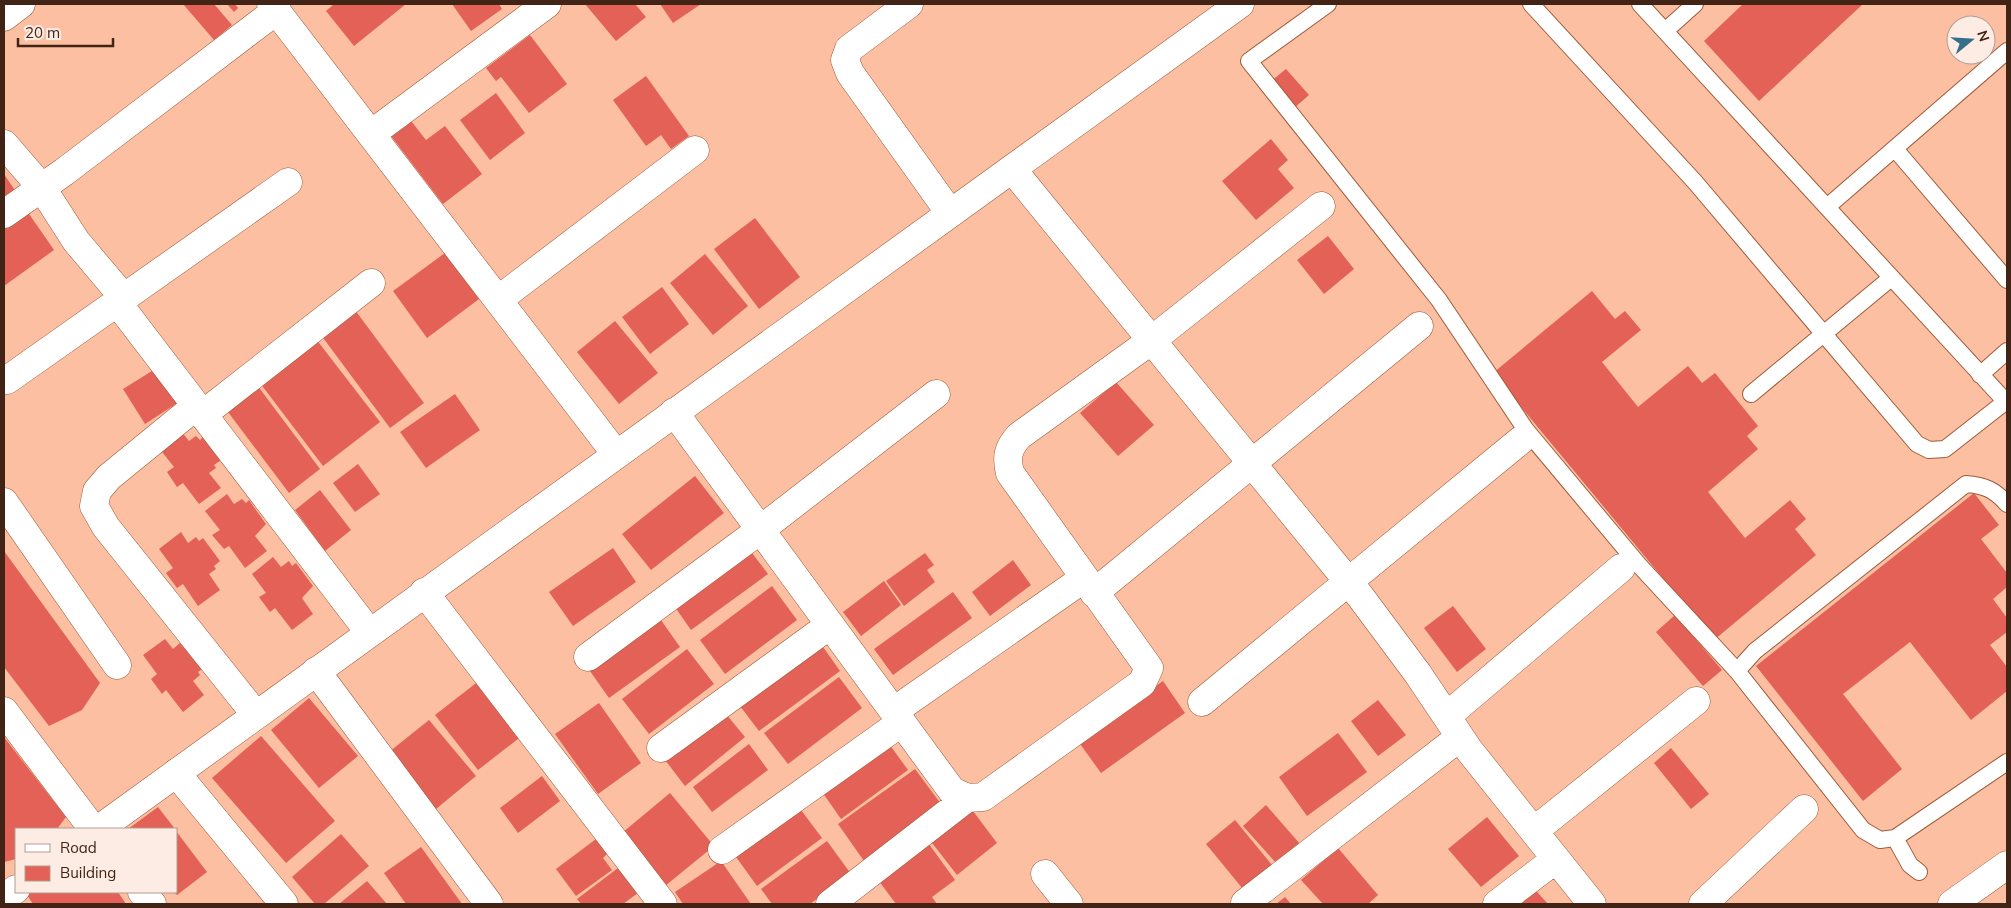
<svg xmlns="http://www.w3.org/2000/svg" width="2011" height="908" viewBox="0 0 2011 908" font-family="Mulish,sans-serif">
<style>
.building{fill:#e36156}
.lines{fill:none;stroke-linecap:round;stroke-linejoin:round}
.service-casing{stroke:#9e5b38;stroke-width:18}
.minor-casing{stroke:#9e5b38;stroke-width:29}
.tertiary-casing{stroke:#9e5b38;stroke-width:29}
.service{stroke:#fff;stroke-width:16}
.minor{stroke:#fff;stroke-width:28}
.tertiary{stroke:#fff;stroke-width:28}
</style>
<rect width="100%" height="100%" fill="#fcbfa1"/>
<path class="building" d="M183,4H214L232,25L214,40Z
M227,4H235L238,8L234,12Z
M334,4H406L354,46L326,11Z
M452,4H499L502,9L471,31Z
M585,4H635L646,17L616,41Z
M660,4H701L673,23Z
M1743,4H1863L1759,101L1704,41Z
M530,35L567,84L529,113L501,77L496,81L486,68Z
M1286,69L1309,95L1293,109L1270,82Z
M646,76L689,136L671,149L661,135L646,146L613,100Z
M496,93L525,133L490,160L460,120Z
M408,117L426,140L445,126L482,174L443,204L388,132Z
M1271,139L1288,160L1278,169L1294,188L1256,220L1222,181Z
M4,174L18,195L4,205Z
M27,211L54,250L4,286V228Z
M755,218L800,277L759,309L714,249Z
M1328,236L1354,269L1324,294L1297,260Z
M445,253L479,299L427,338L393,291Z
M705,254L748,306L713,335L670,283Z
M662,287L689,324L650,354L622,317Z
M1592,291L1615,319L1625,311L1641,330L1602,362L1638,407L1688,366L1702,383L1715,373L1758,426L1747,436L1758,449L1708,492L1745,538L1790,500L1806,519L1795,529L1816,555L1714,640L1493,373Z
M355,310L424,403L390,428L321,335Z
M615,321L658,373L619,404L577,352Z
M316,339L380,422L323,466L260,383Z
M160,366L182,400L145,424L123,389Z
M1116,382L1154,425L1118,456L1080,413Z
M257,385L320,469L289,493L225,408Z
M455,394L480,430L426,468L400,432Z
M181,431L189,441L196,436L200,440L203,437L221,460L214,465L216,468L209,473L221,488L199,504L183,483L177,487L167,472L174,467L159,448Z
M358,464L380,494L355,512L333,483Z
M695,476L724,513L651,570L622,534Z
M320,490L351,530L325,551L295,510Z
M1974,493L1999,525L1981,539L2007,573V587L1993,599L2007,618V632L1990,645L2007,667V691L1971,720L1910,642L1843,694L1902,769L1863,801L1756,666Z
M227,494L234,504L242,499L246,503L249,500L266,524L255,536L267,551L245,568L229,546L224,549L212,535L220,530L205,511Z
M181,532L188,543L196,537L199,541L203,538L220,561L214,566L216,569L209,574L220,590L198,606L183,584L177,588L166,573L173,568L159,549Z
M746,545L768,574L691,630L670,600Z
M613,548L636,582L573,626L549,592Z
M4,551L100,683L82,710L49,726L4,667Z
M925,553L934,565L927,570L935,582L904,606L886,581Z
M273,557L281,567L289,561L292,566L296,563L313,586L302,598L313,614L292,630L275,608L270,612L259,597L266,593L252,574Z
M1013,560L1031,585L990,616L972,592Z
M884,581L901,605L861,636L843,612Z
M772,586L797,620L725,674L700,640Z
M953,592L972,618L893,675L874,649Z
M1453,606L1486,649L1457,672L1424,628Z
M656,613L680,647L609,698L585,664Z
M1675,615L1722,670L1703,686L1656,632Z
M816,637L840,671L759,731L734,698Z
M165,639L173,649L180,643L183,647L187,644L204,668L198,672L200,675L193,681L204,695L183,712L166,690L162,694L151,679L157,674L143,655Z
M687,649L714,684L649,734L622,699Z
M839,677L862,708L788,764L764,733Z
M480,680L523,735L478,770L435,715Z
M1163,681L1185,713L1101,773L1078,741Z
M309,698L358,756L319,788L271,730Z
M1378,700L1406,735L1378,756L1351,721Z
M599,703L641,763L598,794L555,734Z
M721,708L745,737L685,786L662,756Z
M429,720L476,776L436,809L389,752Z
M1338,733L1367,772L1307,816L1279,777Z
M261,736L335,821L286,863L212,778Z
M4,737L66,817L57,829H16V859L4,862Z
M884,737L908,770L841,819L818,786Z
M749,744L768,770L712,812L693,787Z
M1671,748L1709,794L1691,809L1654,763Z
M915,769L941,804L864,861L838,824Z
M542,776L560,801L518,833L500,808Z
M670,793L714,846L665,886L622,833Z
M795,802L822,838L757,886L731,850Z
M1266,805L1300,844L1277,864L1243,826Z
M158,807L175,829H128Z
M970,807L997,843L957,875L929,839Z
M1487,817L1519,856L1481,887L1448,849Z
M1235,820L1272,865L1243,889L1206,844Z
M176,831L207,872L177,895L174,892H176Z
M341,834L369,866L324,904H315L292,877Z
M596,839L607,854L603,858L612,870L576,896L556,869Z
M926,840L955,880L932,897L937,904H896L876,877Z
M827,841L851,874L810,904H772L761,889Z
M421,847L462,904H406L384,873Z
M1338,848L1378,895L1368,904H1323L1301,880Z
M721,861L751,904H683L675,892Z
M622,865L642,890L623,904H581L577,899Z
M367,881L387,904H339Z
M1529,883L1548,904H1505Z
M25,892H118L126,904H33Z
M1285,897L1291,904H1276Z"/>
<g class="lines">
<defs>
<path id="service" d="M1328,4L1249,61L1439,300L1526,430L1638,564L1737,671L1863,830L1880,840L1895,838L2007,762
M1531,4L1695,182L1917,444L1929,450L1945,449L2005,402
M1640,4L2007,403
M1665,31L1695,4
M1895,149L2007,280
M1827,207L2007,51
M1980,375L2007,351
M1751,394L1891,278
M1737,671L1755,651L1966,484C1984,485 1995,490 2007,504
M1895,838L1910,865L1919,872"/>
<path id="minor" d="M271,4L616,454
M909,4L849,49L845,60L850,73L950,213
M4,17L21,4
M371,134L547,4
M4,144L42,188L76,241L124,298
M1012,169L1360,596L1418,674L1469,750L1592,904
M4,214L64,172L277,10
M498,300L695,150
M117,302L369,632
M7,380L288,182
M196,406L109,477L97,491L94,506L106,527L256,715
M674,412L952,791L967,798L983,797L1142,683L1149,668L1010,473C1006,457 1008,448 1019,436L1152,340L1321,206
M202,415L371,283
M4,502L117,665
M424,592L663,904
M1094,593L1419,326
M588,657L760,530L936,394
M316,671L489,904
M1202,702L1521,440
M4,711L93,829
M894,711L1083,579
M1447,716L1621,568
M661,748L830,625
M176,773L284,904
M1534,831L1696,701
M722,850L902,722
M1045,874L1069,904
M142,892L152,904
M1245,903L1460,737
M830,904L967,798
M1497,904L1556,859
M1703,904L1804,809
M1952,904L2007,865"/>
<path id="tertiary" d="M99,829L1240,4
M4,898L16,889"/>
</defs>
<use href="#service" class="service-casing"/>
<use href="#minor" class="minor-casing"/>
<use href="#tertiary" class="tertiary-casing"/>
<use href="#service" class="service"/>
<use href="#minor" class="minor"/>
<use href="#tertiary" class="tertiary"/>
</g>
<rect width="2011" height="908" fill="none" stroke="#412415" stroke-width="10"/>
<rect x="15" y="828" width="162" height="65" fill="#fcece4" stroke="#b19c91"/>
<rect x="25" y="844" width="25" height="8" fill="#ffffff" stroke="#b19c91"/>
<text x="60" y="853" font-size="15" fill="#412415">Road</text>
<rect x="25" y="866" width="25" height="15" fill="#e36156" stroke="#b19c91"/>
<text x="60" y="878" font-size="15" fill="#412415">Building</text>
<g transform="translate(1971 40) rotate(72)"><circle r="24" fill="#fcece4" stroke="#b19c91"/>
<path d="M0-4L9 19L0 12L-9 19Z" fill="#357088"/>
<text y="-8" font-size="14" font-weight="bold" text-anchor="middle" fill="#412415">N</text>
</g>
<path d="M18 38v8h95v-8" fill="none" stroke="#412415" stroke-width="2.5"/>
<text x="25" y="38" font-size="15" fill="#412415" stroke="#fcece4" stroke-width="4" paint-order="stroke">20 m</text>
</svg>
